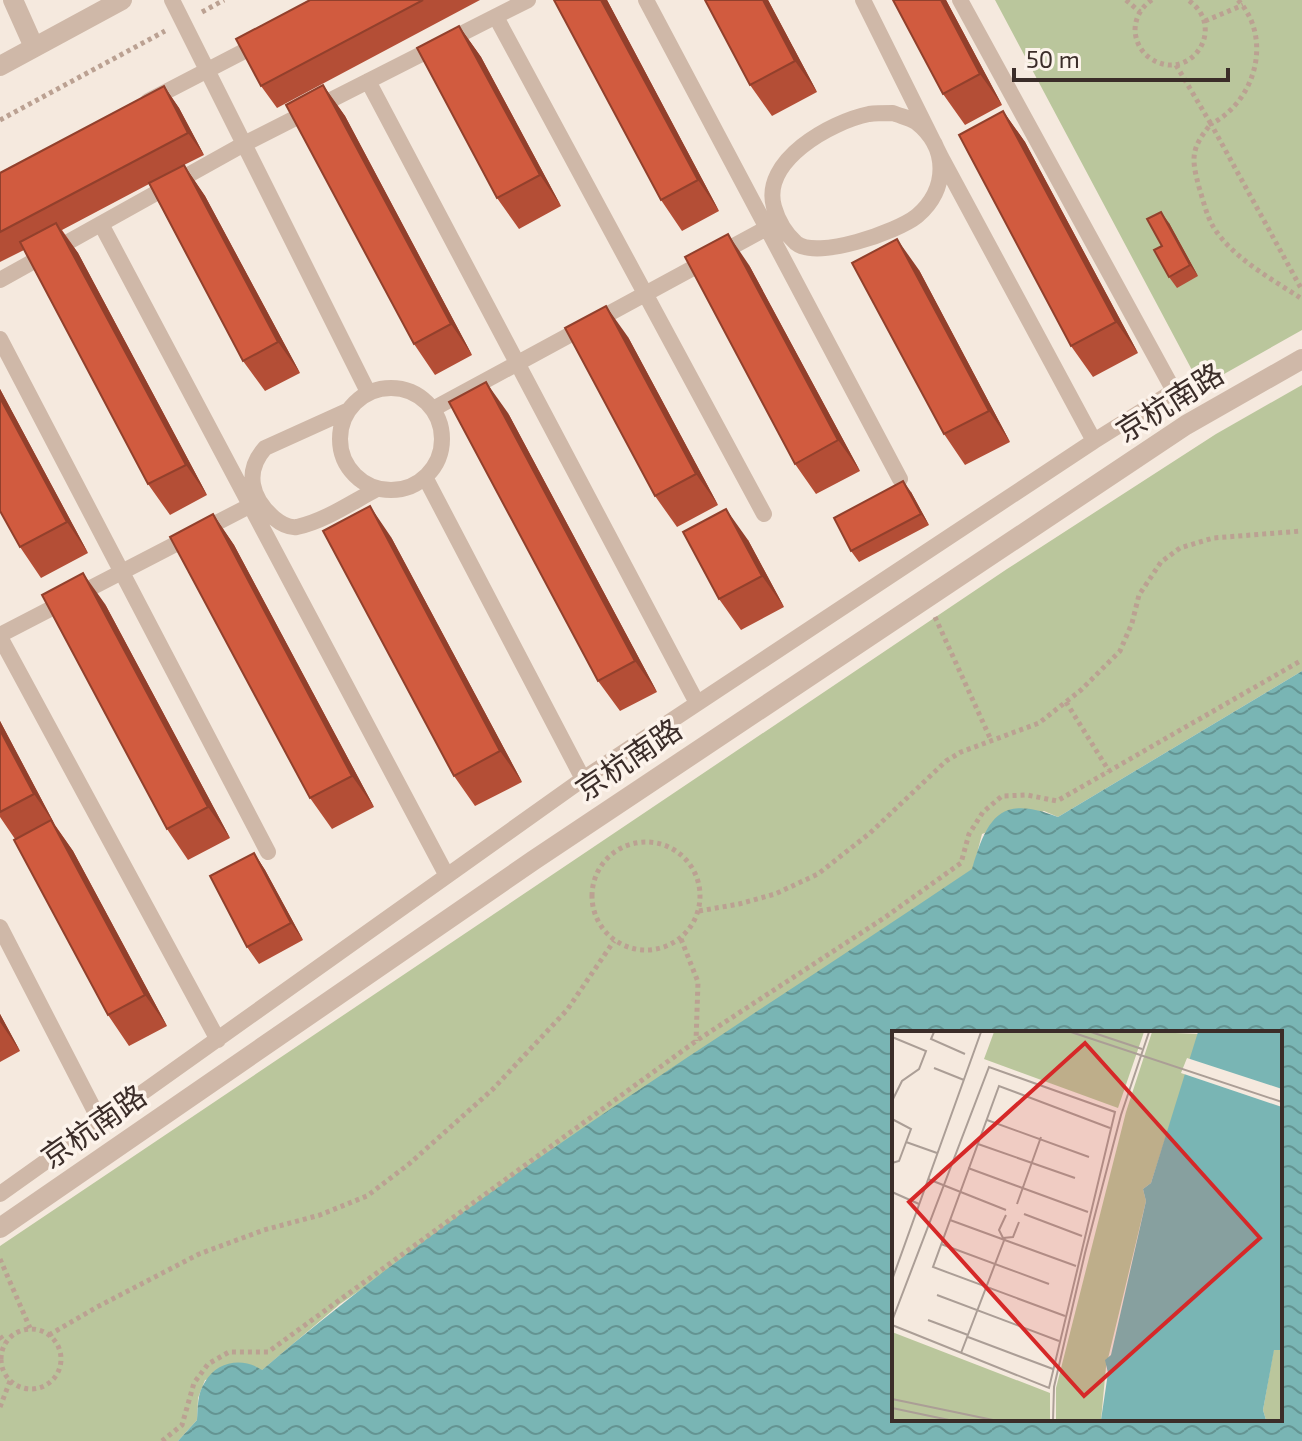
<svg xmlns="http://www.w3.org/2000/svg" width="1302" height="1441" viewBox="0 0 1302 1441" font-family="'Exo 2','Noto Sans SC',sans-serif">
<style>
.green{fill:#bac69c}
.water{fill:url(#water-waves);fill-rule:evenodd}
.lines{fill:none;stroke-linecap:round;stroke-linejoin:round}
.path{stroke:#bba192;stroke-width:5;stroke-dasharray:4 4;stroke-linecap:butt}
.service{stroke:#cfb8a8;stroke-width:16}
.tertiary{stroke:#cfb8a8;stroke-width:20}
.wall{fill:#b44e36}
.shaded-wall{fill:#92402c}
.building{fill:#d15b3f;stroke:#92402c;stroke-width:2}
.labels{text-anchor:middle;stroke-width:7;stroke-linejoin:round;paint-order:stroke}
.street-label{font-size:30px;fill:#3b2d29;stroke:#fcf3eb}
.inset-road{fill:none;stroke:#ab9e96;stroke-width:2}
.view{fill:#d62828;fill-opacity:0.15;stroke:#d62828;stroke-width:4}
.inset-edge{fill:none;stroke:#3b2d29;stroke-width:4}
</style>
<defs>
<pattern id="water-waves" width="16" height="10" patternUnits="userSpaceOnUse" patternTransform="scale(2)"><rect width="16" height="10" fill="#79b5b4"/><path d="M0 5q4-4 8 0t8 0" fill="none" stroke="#649492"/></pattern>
</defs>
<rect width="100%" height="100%" fill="#f5e9de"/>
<path class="green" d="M995,0H1302V330L1201,387Z
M1302,385V671L1058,817L1044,811L982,834L973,869L340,1304L261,1371L205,1380L198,1398L197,1420L178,1441H0V1246L1007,569L1216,434Z"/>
<path class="water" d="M1302,671V1441H178L197,1420C198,1407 197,1394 205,1382C217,1361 243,1357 262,1370C482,1182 732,1031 972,869C987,818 1000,794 1058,817ZM894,1033H1280V1419H894Z"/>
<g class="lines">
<path class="path" d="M1126,0L1140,12
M1152,0C1141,7 1135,18 1135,31C1136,42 1141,52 1150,58C1189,85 1229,28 1188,0
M1238,0C1273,38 1256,101 1211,124L1302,290
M202,12L224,0
M1205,21L1243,5
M1176,65L1211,124C1191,148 1191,158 1199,187C1203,200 1207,217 1214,228C1234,259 1272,279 1302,299
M0,120L165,31
M935,617L991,740
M1066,702L1109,771
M592 896a54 54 0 1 1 108 0a54 54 0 1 1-108 0Z
M699,911L739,904L775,894L818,874L870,833L946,761L961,752L1039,723L1081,690L1120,651L1132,623L1139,595L1161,562L1180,548L1213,538L1302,531
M681,939L698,982L696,1041
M0,1259L30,1328
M1 1359a30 30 0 1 1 60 0a30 30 0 1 1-60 0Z
M49,1335L97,1307L199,1254L264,1230L320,1215L367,1196L409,1164L492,1090L567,1010L614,941
M0,1336L5,1343
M0,1407L10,1381
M162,1441L182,1425L194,1383L208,1364L229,1352H268L696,1041L884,918L961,863L969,834L983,812L1002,796L1027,795L1057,801L1302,660"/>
<path class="service" d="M172,0L368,392
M646,0L900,479
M863,0L941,157L1094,441
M496,17L764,514
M368,81L697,703
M148,101L262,42
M893,113C900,116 910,118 916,122C949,148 948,189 917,216C897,232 817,260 796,243C785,233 778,221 774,207C761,161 830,122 869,114C876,113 885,113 893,113Z
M101,224L447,876
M0,280L244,144L528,0
M0,339L268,852
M340 439a51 51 0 1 1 102 0a51 51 0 1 1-102 0Z
M433,409L776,223
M349,410L265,448C244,472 251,498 274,518C280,523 289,528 297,527C325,521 352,502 377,489
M425,477L583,779
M0,635L257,502
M0,637L218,1040
M0,927L101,1123
M0,1194L583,779L1094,441L1174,391L960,0"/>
<path class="tertiary" d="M13,0L34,47
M0,66L122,0
M0,1228L534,860L1186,425L1302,359"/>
</g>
<path class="wall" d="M310,0H480L277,108L261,86Z
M554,0H607L719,211L682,231L661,200Z
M768,0L817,92L772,116L750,85Z
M893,0H946L1002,105L965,125L943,94Z
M459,26L481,57L561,206L519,229L497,198Z
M323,85L345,116L472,355L435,375L414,344Z
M164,86L179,108L204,155L184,165L205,196L300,373L265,391L243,361L149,184L62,230L78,253L207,495L170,515L148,484L24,250L0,262V173Z
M1003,111L1025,142L1138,353L1093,377L1071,346Z
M1169,223L1198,276L1177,288L1169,277L1162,246Z
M749,265L860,471L816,494L795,464Z
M919,270L1010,442L965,465L944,434Z
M628,337L718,505L677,527L655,496Z
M0,389L88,553L41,578L20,547L0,511Z
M508,413L657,692L620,711L598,681Z
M911,492L929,525L859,562L851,551Z
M213,514L234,545L374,807L332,829L310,798Z
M391,537L522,782L475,806L454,776Z
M748,540L784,607L741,630L719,599Z
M105,604L230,838L188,860L167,829Z
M0,721L55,825L73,851L167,1026L129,1046L108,1015L15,839L0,817Z
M254,853L265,870L303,940L259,964L247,947Z
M0,1014L20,1051L0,1062Z"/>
<path class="shaded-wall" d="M601,0H607L719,211L698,180Z
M763,0H768L817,92L795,61Z
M941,0H946L1002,105L980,74Z
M459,26L481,57L561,206L540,175Z
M323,85L345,116L472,355L451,324Z
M164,86L179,108L204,155L188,133Z
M1003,111L1025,142L1138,353L1116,322Z
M184,165L205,196L300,373L278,342Z
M1161,212L1169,223L1198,276L1190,265Z
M56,223L78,253L207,495L186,465Z
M728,234L749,265L860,471L838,440Z
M897,239L919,270L1010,442L989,411Z
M606,306L628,337L718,505L696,474Z
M486,382L508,413L657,692L635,661Z
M0,389L88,553L67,522L0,398Z
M903,481L911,492L929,525L921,514Z
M370,506L391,537L522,782L500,751Z
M726,509L748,540L784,607L762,576Z
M213,514L234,545L374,807L352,776Z
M83,573L105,604L230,838L208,807Z
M0,721L55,825L34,794L0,730Z
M51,820L73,851L167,1026L145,995Z
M254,853L265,870L303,940L291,923Z
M0,1014L20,1051L0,1022Z"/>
<path class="building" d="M310,0H423L261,86L236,39Z
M554,0H601L698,180L661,200Z
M705,0H763L795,61L750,85Z
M893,0H941L980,74L943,94Z
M459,26L540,175L497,198L417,48Z
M323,85L451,324L414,344L286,105Z
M164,86L188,133L0,232V173Z
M1003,111L1116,322L1071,346L959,135Z
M184,165L278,342L243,361L149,183Z
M1161,212L1190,265L1169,277L1154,250L1162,246L1147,219Z
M56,223L186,465L148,484L20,242Z
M728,234L838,440L795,464L685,257Z
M897,239L989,411L944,434L852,263Z
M606,306L696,474L655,496L565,328Z
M486,382L635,661L598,681L449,402Z
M0,398L67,522L20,547L0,511Z
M903,481L921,514L851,551L834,518Z
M370,506L500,751L454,776L323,531Z
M726,509L762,576L719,599L683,532Z
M213,514L352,776L310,798L170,537Z
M83,573L208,807L167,829L42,595Z
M0,730L34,794L0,812Z
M51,820L145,995L108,1015L14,840Z
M254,853L291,923L247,947L210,876Z"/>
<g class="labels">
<g class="street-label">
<text transform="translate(1170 403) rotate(-32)" y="10">京杭南路</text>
<text transform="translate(629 760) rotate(-34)" y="10">京杭南路</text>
<text transform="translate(94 1127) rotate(-35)" y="10">京杭南路</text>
</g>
</g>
<g transform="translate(892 1031)">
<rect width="390" height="390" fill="#f5e9de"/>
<path d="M102,1H252L226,77L92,28ZM260,1L307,3L259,152L251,158L254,170L214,336L209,389H164V357L234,81ZM390,271V389H374L371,379ZM0,301L158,362V389H0Z" fill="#bac69c"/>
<path d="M306,1H390V319H382L371,379L374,389H209L216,342L213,329L219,324L254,170L251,158L259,152Z" fill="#79b5b4"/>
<path d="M295,27L390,58V76L289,42Z" fill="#f5e9de"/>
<path class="inset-road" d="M42,1L39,8L73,23M179,1L390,71M199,1L250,18M0,6L34,20L27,38L10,50L0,70M42,37L72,49M0,88L19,98L7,130L0,132M95,89L197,126M14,111L45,122M86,113L183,147M76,137L196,181M36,148L114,179M0,161L27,173M125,173L149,106M132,183L190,205M114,184L107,199L111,207L121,206L127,191M58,189L184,235M49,213L157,253M0,249L89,1M45,264L167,310M173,285L41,236L107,55L218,97M36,289L76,304M0,290L97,36L223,81L157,357L0,294M76,306L161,338M69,322L113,207M0,368L101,389M0,377L57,389M161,389L162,356L193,222L229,84L257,1"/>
<path class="view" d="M193,12L368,207L192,365L17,171Z"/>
<rect width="390" height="390" class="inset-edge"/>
</g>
<path d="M1014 68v12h214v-12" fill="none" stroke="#3b2d29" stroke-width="4"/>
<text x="1026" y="68" font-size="24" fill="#3b2d29" stroke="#fcf3eb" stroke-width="6" paint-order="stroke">50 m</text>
</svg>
